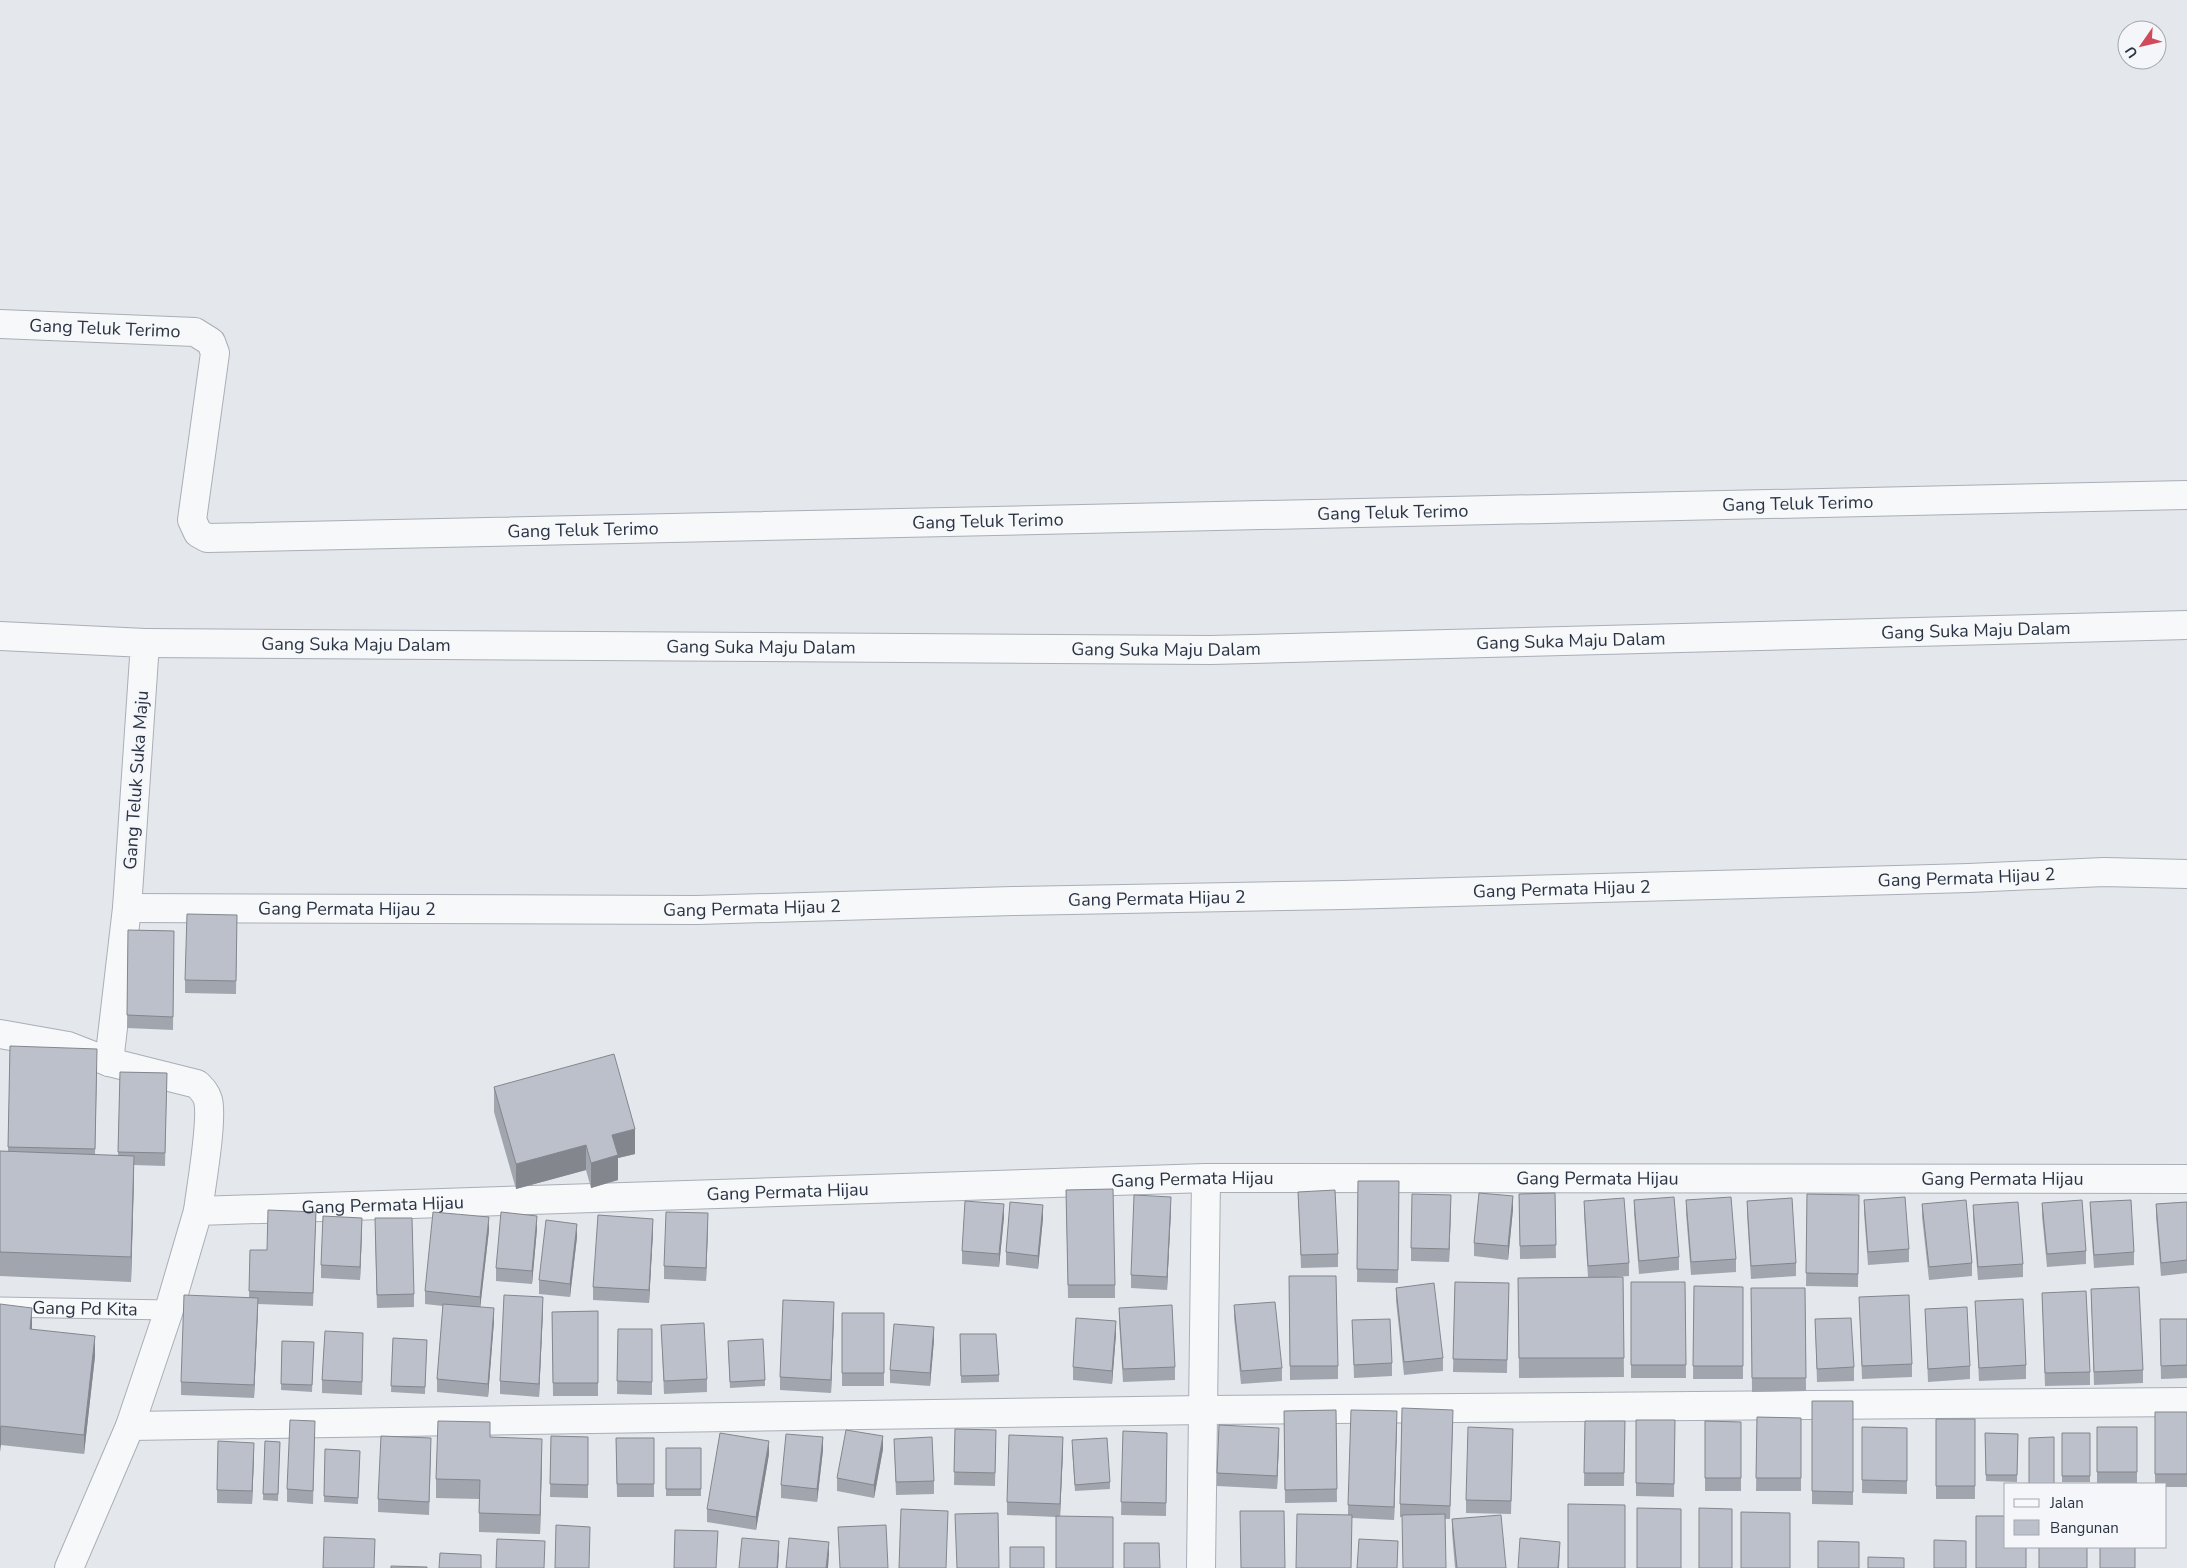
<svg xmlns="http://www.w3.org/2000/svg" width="2187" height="1568" viewBox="0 0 2187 1568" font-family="'Nunito Sans',sans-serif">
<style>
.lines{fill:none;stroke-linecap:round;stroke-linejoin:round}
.service-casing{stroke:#a9aeb7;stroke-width:21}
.minor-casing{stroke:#a9aeb7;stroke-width:30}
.service{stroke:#f7f8fa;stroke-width:19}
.minor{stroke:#f7f8fa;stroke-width:28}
.wall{fill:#a1a5ae}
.shaded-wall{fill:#83868d}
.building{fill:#bbc0ca;stroke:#83868d}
.labels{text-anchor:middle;stroke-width:5;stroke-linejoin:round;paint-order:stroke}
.street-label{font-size:18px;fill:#2b3445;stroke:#f4f6f9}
</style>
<rect width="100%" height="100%" fill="#e4e7ec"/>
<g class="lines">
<defs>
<g id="service">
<path id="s1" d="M0,1307L169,1310"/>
</g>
<g id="minor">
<path id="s2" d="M0,324L195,332L211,342L215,353L192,520L198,533L207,538L2187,495"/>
<path d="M0,636L145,643L127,908L109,1062"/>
<path id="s3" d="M145,643L1211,650L2187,625"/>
<path id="s4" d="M127,908L697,910L1013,901L1344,895L1969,878L2104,872L2187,874"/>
<path d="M0,1034L68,1046L109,1062L197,1084C202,1089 206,1093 208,1100C213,1120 201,1187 198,1211"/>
<path d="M130,1426L1204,1410L2187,1402"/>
<path id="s5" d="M69,1568L130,1426L169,1310L198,1211L1206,1178L2187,1179"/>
<path d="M1201,1568L1206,1178"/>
</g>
</defs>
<use href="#service" class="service-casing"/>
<use href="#minor" class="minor-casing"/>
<use href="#service" class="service"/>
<use href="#minor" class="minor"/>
</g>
<path class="wall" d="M237,915L236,994L185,993V980Z
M128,930L174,931L173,1030L127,1028Z
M10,1046L97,1068L95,1155L118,1156L120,1072L167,1073L165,1166L134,1165L131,1282L0,1276V1151H8Z
M494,1087L635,1154L618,1158V1180L591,1188L586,1170L516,1189L494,1112Z
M1358,1181H1399L1398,1283L1357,1282Z
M1066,1190L1115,1285V1298H1068Z
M1298,1192L1338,1254V1267L1301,1268Z
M1555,1193L1556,1258L1520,1259L1519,1194Z
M1807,1194L1859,1195L1858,1287L1806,1286Z
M1634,1200L1679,1257V1270L1639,1274L1634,1213Z
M1686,1200L1736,1259V1272L1691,1275L1686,1213Z
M1864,1200L1909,1249V1262L1868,1265L1864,1213Z
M1584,1201L1629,1263V1276L1614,1277H1623L1624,1377L1519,1378L1518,1278L1588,1277L1584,1214Z
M1747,1201L1796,1263V1276L1751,1279L1747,1214Z
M2090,1202L2134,1252V1265L2094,1268L2090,1215Z
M2187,1202V1273L2161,1276L2156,1217V1204Z
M2042,1203L2086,1251V1264L2047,1267L2042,1216Z
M1922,1204L1972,1263V1276L1929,1280L1922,1217Z
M1973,1205L2023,1264V1277L1978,1280L1973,1218Z
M1451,1208L1449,1262L1411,1261V1248Z
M1513,1209L1508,1260L1474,1256V1243Z
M1171,1210L1167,1290L1131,1288V1275Z
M316,1212L313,1306L258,1304L254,1398L181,1395V1382L249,1297L250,1250H267Z
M1004,1217L999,1267L962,1264V1251Z
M1043,1218L1038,1269L1006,1265V1252Z
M708,1226L706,1281L664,1279V1266Z
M537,1229L532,1284L496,1281V1268Z
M489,1230L480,1307L494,1321L488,1397L437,1392V1379L443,1306L425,1304V1291Z
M362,1231L360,1280L321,1278V1265Z
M375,1231L414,1294V1307L377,1308Z
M653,1232L649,1303L593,1300V1287Z
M577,1237L570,1297L539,1294V1280Z
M1289,1276L1338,1366V1379L1290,1380Z
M1455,1282L1509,1283L1507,1373L1453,1372Z
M1631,1282H1685L1686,1378H1631Z
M1694,1286L1743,1287V1379H1693Z
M1396,1288L1443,1358V1371L1404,1375L1396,1301Z
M1751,1288H1805L1806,1391L1752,1392Z
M2091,1289L2143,1370V1383L2094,1385Z
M2042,1293L2090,1372V1385L2045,1386Z
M1859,1297L1912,1364V1377L1862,1379Z
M1975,1301L2026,1365V1379L1979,1381Z
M1234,1305L1282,1368V1381L1241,1384L1234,1318Z
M0,1308L32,1329L95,1356L84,1454L1,1445Z
M1119,1308L1175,1367V1380L1123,1382L1119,1321Z
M1925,1309L1970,1366V1379L1928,1382Z
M543,1310L539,1397L500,1394V1381Z
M598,1311V1396H553L552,1312Z
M842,1313H884V1386H842Z
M834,1315L831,1393L780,1390V1377Z
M1815,1319L1854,1367V1381L1817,1382Z
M2187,1319V1378L2161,1379L2160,1332Z
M1352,1320L1392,1363V1376L1354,1378Z
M661,1325L707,1379V1392L664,1394Z
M618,1329H652V1395L617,1394Z
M960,1334L999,1375V1382L961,1383Z
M1116,1334L1112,1384L1073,1380V1367Z
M393,1338L427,1340L425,1394L391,1392Z
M934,1340L930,1386L890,1383V1370Z
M282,1341L314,1342L312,1392L281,1390Z
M363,1346L362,1395L322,1393V1380Z
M728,1347L765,1380V1386L730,1388Z
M1812,1401H1853V1505L1812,1504Z
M1336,1410L1337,1502L1285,1503L1284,1411Z
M2155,1412H2187V1487H2166V1484H2155Z
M1757,1417L1801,1418V1491H1756Z
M1936,1419H1975V1499H1936Z
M1636,1420H1675L1674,1497L1636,1496Z
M1585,1421H1625L1624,1486H1584Z
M1705,1421L1741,1422V1491H1705Z
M1453,1423L1450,1519L1400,1517V1504Z
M1397,1424L1394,1520L1352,1518L1348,1515V1505Z
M1862,1427L1907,1428V1494L1862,1493Z
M2097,1427H2137V1484H2097Z
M955,1429L996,1443L995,1486L954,1485Z
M1123,1431L1167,1446L1166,1516L1121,1515Z
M1985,1433L2018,1434L2017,1482L1986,1481Z
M2062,1433H2090V1482H2062Z
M315,1434L313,1504L287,1502V1489Z
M551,1436L588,1437V1498L550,1497Z
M616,1438H654V1497H617Z
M894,1439L934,1481V1494L896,1495Z
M265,1441L280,1442L278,1501L263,1500Z
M1279,1441L1277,1489L1217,1486V1473Z
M1513,1442L1511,1514L1466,1513V1500Z
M1072,1447L1110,1482V1489L1075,1491Z
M666,1448H701V1496H666Z
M325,1449L360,1451L358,1504L324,1502Z
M883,1449L874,1498L837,1491V1478Z
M823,1450L817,1502L781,1498V1485Z
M1063,1450L1060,1516L1056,1517L1007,1515V1502Z
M431,1451L429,1515L378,1512V1499Z
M769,1454L756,1530L707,1522V1509Z
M254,1456L252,1504L217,1503V1490Z
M542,1459L540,1534L479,1532V1499L436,1498V1479Z
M1452,1519L1506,1568H1455L1452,1532Z"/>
<path class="shaded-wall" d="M635,1129V1154L618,1158V1180L591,1188V1163L612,1135Z
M586,1145V1170L516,1189V1164Z
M134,1156V1181L131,1282V1257Z
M1451,1195V1208L1449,1262V1249Z
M1513,1196V1209L1508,1260V1246Z
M1171,1197V1210L1167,1290V1277Z
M1004,1204V1217L999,1267V1254Z
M1043,1205V1218L1038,1269V1256Z
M708,1213V1226L706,1281V1268Z
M537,1216V1229L532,1284V1271Z
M489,1217V1230L480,1310V1297Z
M362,1218V1231L360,1280V1267Z
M653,1219V1232L649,1303V1290Z
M577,1224V1237L570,1297V1284Z
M543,1297V1310L539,1397V1384Z
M258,1298V1311L254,1398V1385Z
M834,1302V1315L831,1393V1380Z
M32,1308V1327L30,1348V1329Z
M494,1308V1321L488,1397V1384Z
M1116,1321V1334L1112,1384V1371Z
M934,1327V1340L930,1386V1373Z
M95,1336V1356L84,1454V1435Z
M1397,1411V1424L1394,1520V1507Z
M1,1426V1445L0,1452V1433Z
M1279,1428V1441L1277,1489V1476Z
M883,1436V1449L874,1498V1485Z
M823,1437V1450L817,1502V1489Z
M1063,1437V1450L1060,1517V1504Z
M542,1439V1459L540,1534V1515Z
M769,1441V1454L756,1530V1517Z
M254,1443V1456L252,1504V1491Z
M779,1541V1554L778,1568H777Z
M829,1542V1555L828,1568H826Z
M1560,1542L1559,1568H1558Z"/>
<path class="building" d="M187,914L237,915L236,981L185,980Z
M128,930L174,931L173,1017L127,1015Z
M10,1046L97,1049L95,1149L8,1147Z
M614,1054L635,1129L612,1135L618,1155L591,1163L586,1145L516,1164L494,1087Z
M120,1072L167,1073L165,1153L118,1152Z
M0,1151L134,1156L131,1257L0,1252Z
M1358,1181H1399L1398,1270L1357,1269Z
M1113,1189L1115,1285H1068L1066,1190Z
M1335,1190L1338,1254L1301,1255L1298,1192Z
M1479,1193L1513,1196L1508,1246L1474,1243Z
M1555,1193L1556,1245L1520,1246L1519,1194Z
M1412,1194L1451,1195L1449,1249L1411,1248Z
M1807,1194L1859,1195L1858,1274L1806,1273Z
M1134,1195L1171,1197L1167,1277L1131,1275Z
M1674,1197L1679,1257L1639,1261L1634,1200Z
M1731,1197L1736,1259L1691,1262L1686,1200Z
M1905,1197L1909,1249L1868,1252L1864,1200Z
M1624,1198L1629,1263L1588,1266L1584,1201Z
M1792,1198L1796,1263L1751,1266L1747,1201Z
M1966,1200L1972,1263L1929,1267L1922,1204Z
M2082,1200L2086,1251L2047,1254L2042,1203Z
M2131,1200L2134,1252L2094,1255L2090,1202Z
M965,1201L1004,1204L999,1254L962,1251Z
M1010,1202L1043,1205L1038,1256L1006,1252Z
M2018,1202L2023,1264L1978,1267L1973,1205Z
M2187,1202V1260L2161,1263L2156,1204Z
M268,1210L316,1212L313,1293L249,1291L250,1250H267Z
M433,1212L489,1217L480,1297L425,1291Z
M501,1212L537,1216L532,1271L496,1268Z
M666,1212L708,1213L706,1268L664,1266Z
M598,1215L653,1219L649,1290L593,1287Z
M323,1216L362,1218L360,1267L321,1265Z
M375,1218H412L414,1294L377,1295Z
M546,1220L577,1224L570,1284L539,1280Z
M1289,1276H1336L1338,1366H1290Z
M1623,1277L1624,1358H1519L1518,1278Z
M1455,1282L1509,1283L1507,1360L1453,1359Z
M1631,1282H1685L1686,1365H1631Z
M1434,1283L1443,1358L1404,1362L1396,1288Z
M1694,1286L1743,1287V1366H1693Z
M2139,1287L2143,1370L2094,1372L2091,1289Z
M1751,1288H1805L1806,1378H1752Z
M2086,1291L2090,1372L2045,1373L2042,1293Z
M184,1295L258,1298L254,1385L181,1382Z
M504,1295L543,1297L539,1384L500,1381Z
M1909,1295L1912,1364L1862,1366L1859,1297Z
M2023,1299L2026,1365L1979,1368L1975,1301Z
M783,1300L834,1302L831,1380L780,1377Z
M1275,1302L1282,1368L1241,1371L1234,1305Z
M0,1304L32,1308L30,1329L95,1336L84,1435L1,1426L0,1433Z
M443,1304L494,1308L488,1384L437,1379Z
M1172,1305L1175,1367L1123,1369L1119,1308Z
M1967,1307L1970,1366L1928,1369L1925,1309Z
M598,1311V1383H553L552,1312Z
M842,1313H884V1373H842Z
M1076,1318L1116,1321L1112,1371L1073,1367Z
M1851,1318L1854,1367L1817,1369L1815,1319Z
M1390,1319L1392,1363L1354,1365L1352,1320Z
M2160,1319H2187V1365L2161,1366Z
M704,1323L707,1379L664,1381L661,1325Z
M894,1324L934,1327L930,1373L890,1370Z
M618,1329H652V1382L617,1381Z
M325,1331L363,1333L362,1382L322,1380Z
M960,1334H996L999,1375L961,1376Z
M393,1338L427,1340L425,1387L391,1386Z
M763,1339L765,1380L730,1382L728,1341Z
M282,1341L314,1342L312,1385L281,1384Z
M1812,1401H1853V1492L1812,1491Z
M1402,1408L1453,1410L1450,1506L1400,1504Z
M1336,1410L1337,1489L1285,1490L1284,1411Z
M1351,1410L1397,1411L1394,1507L1348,1505Z
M2155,1412H2187V1474H2155Z
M1757,1417L1801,1418V1478H1756Z
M1936,1419H1975V1486H1936Z
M290,1420L315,1421L313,1491L287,1489Z
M1636,1420H1675L1674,1484L1636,1483Z
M438,1421L490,1422V1437L542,1439L540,1515L479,1513L480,1480L436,1479Z
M1585,1421H1625L1624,1473H1584Z
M1705,1421L1741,1422V1478H1705Z
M1219,1425L1279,1428L1277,1476L1217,1473Z
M1468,1427L1513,1429L1511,1501L1466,1500Z
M1862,1427L1907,1428V1481L1862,1480Z
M2097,1427H2137V1472H2097Z
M955,1429L996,1430L995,1473L954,1472Z
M846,1430L883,1436L874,1485L837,1478Z
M1123,1431L1167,1433L1166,1503L1121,1502Z
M720,1433L769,1441L756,1517L707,1509Z
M1985,1433L2018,1434L2017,1475H1986Z
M2062,1433H2090V1476H2062Z
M786,1434L823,1437L817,1489L781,1485Z
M1009,1435L1063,1437L1060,1504L1007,1502Z
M381,1436L431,1438L429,1502L378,1499Z
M551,1436L588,1437V1485L550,1484Z
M932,1437L934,1481L896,1482L894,1439Z
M2054,1437V1484H2029V1438Z
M616,1438H654V1484H617Z
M1107,1438L1110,1482L1075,1485L1072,1440Z
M218,1441L254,1443L252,1491L217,1490Z
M265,1441L280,1442L278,1494H263Z
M666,1448H701V1489H666Z
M325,1449L360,1451L358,1498L324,1496Z
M1568,1504L1625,1505V1568H1568Z
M1637,1508L1681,1509V1568H1637Z
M1699,1508L1732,1509V1568H1699Z
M901,1509L948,1511L946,1568H899Z
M1240,1511H1284L1285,1568H1241Z
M1741,1512L1790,1513V1568H1741Z
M998,1513L999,1568H957L955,1514Z
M1297,1514L1352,1515L1351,1568H1296Z
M1445,1514L1446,1568H1403L1402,1515Z
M1501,1515L1506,1568H1457L1452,1519Z
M1056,1516L1113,1517V1568H1056Z
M1976,1516H2006V1547H2026V1568H1976Z
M556,1525L590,1527L589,1568H555Z
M886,1525L888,1568H840L838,1527Z
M675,1530L718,1531L716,1568H674Z
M324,1537L375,1539L374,1568H323Z
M742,1538L779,1541L777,1568H739Z
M789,1538L829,1542L826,1568H786Z
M1520,1538L1560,1542L1558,1568H1518Z
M497,1539L545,1541L544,1568H496Z
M1359,1539L1398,1541L1397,1568H1357Z
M1934,1540L1966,1541V1568H1934Z
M1818,1541L1859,1542V1568H1818Z
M1124,1543H1159L1160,1568H1124Z
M1010,1547H1044V1568H1010Z
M2039,1547H2087V1568H2039Z
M2100,1547H2135V1568H2100Z
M440,1553L481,1555V1568H439Z
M1868,1557L1904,1558V1568H1868Z
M391,1566L427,1567V1568H391Z"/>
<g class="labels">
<g class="street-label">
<text dy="6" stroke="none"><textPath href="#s2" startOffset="105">Gang Teluk Terimo</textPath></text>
<text dy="6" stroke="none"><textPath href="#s2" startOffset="2010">Gang Teluk Terimo</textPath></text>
<text dy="6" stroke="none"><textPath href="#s2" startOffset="1605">Gang Teluk Terimo</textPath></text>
<text dy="6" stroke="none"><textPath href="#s2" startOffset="1200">Gang Teluk Terimo</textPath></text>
<text dy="6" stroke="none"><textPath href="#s2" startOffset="795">Gang Teluk Terimo</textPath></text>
<text dy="6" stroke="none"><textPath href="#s3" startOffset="1831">Gang Suka Maju Dalam</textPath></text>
<text dy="6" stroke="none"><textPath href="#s3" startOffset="1426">Gang Suka Maju Dalam</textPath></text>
<text dy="6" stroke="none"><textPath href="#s3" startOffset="211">Gang Suka Maju Dalam</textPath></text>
<text dy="6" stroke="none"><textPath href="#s3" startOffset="616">Gang Suka Maju Dalam</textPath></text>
<text dy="6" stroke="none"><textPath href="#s3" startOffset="1021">Gang Suka Maju Dalam</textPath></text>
<text transform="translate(136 780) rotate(-86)" y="6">Gang Teluk Suka Maju</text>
<text dy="6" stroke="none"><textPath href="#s4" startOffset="1840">Gang Permata Hijau 2</textPath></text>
<text dy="6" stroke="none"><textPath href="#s4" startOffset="1435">Gang Permata Hijau 2</textPath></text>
<text dy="6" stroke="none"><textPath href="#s4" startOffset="1030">Gang Permata Hijau 2</textPath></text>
<text dy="6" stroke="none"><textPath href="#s4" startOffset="625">Gang Permata Hijau 2</textPath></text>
<text dy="6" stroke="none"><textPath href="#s4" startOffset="220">Gang Permata Hijau 2</textPath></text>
<text dy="6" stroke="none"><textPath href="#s5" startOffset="1780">Gang Permata Hijau</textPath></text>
<text dy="6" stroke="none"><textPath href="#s5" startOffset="2185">Gang Permata Hijau</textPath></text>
<text dy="6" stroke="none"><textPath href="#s5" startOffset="1375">Gang Permata Hijau</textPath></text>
<text dy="6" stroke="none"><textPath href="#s5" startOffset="970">Gang Permata Hijau</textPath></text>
<text dy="6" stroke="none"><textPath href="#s5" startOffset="565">Gang Permata Hijau</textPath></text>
<text dy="6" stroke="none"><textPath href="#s1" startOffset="85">Gang Pd Kita</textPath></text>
</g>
</g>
<rect x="2004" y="1483" width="162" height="65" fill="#f4f6f9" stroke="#a4a8b1"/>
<rect x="2014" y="1499" width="25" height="8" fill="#f7f8fa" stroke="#a4a8b1"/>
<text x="2050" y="1508" font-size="15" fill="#2b3445">Jalan</text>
<rect x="2014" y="1520" width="25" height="15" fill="#bbc0ca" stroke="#a4a8b1"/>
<text x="2050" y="1533" font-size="15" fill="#2b3445">Bangunan</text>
<g transform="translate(2142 45) rotate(236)"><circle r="24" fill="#f4f6f9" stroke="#a4a8b1"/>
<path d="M0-4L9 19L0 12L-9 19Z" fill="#d1495b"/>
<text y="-8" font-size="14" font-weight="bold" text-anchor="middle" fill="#2b3445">U</text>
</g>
</svg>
